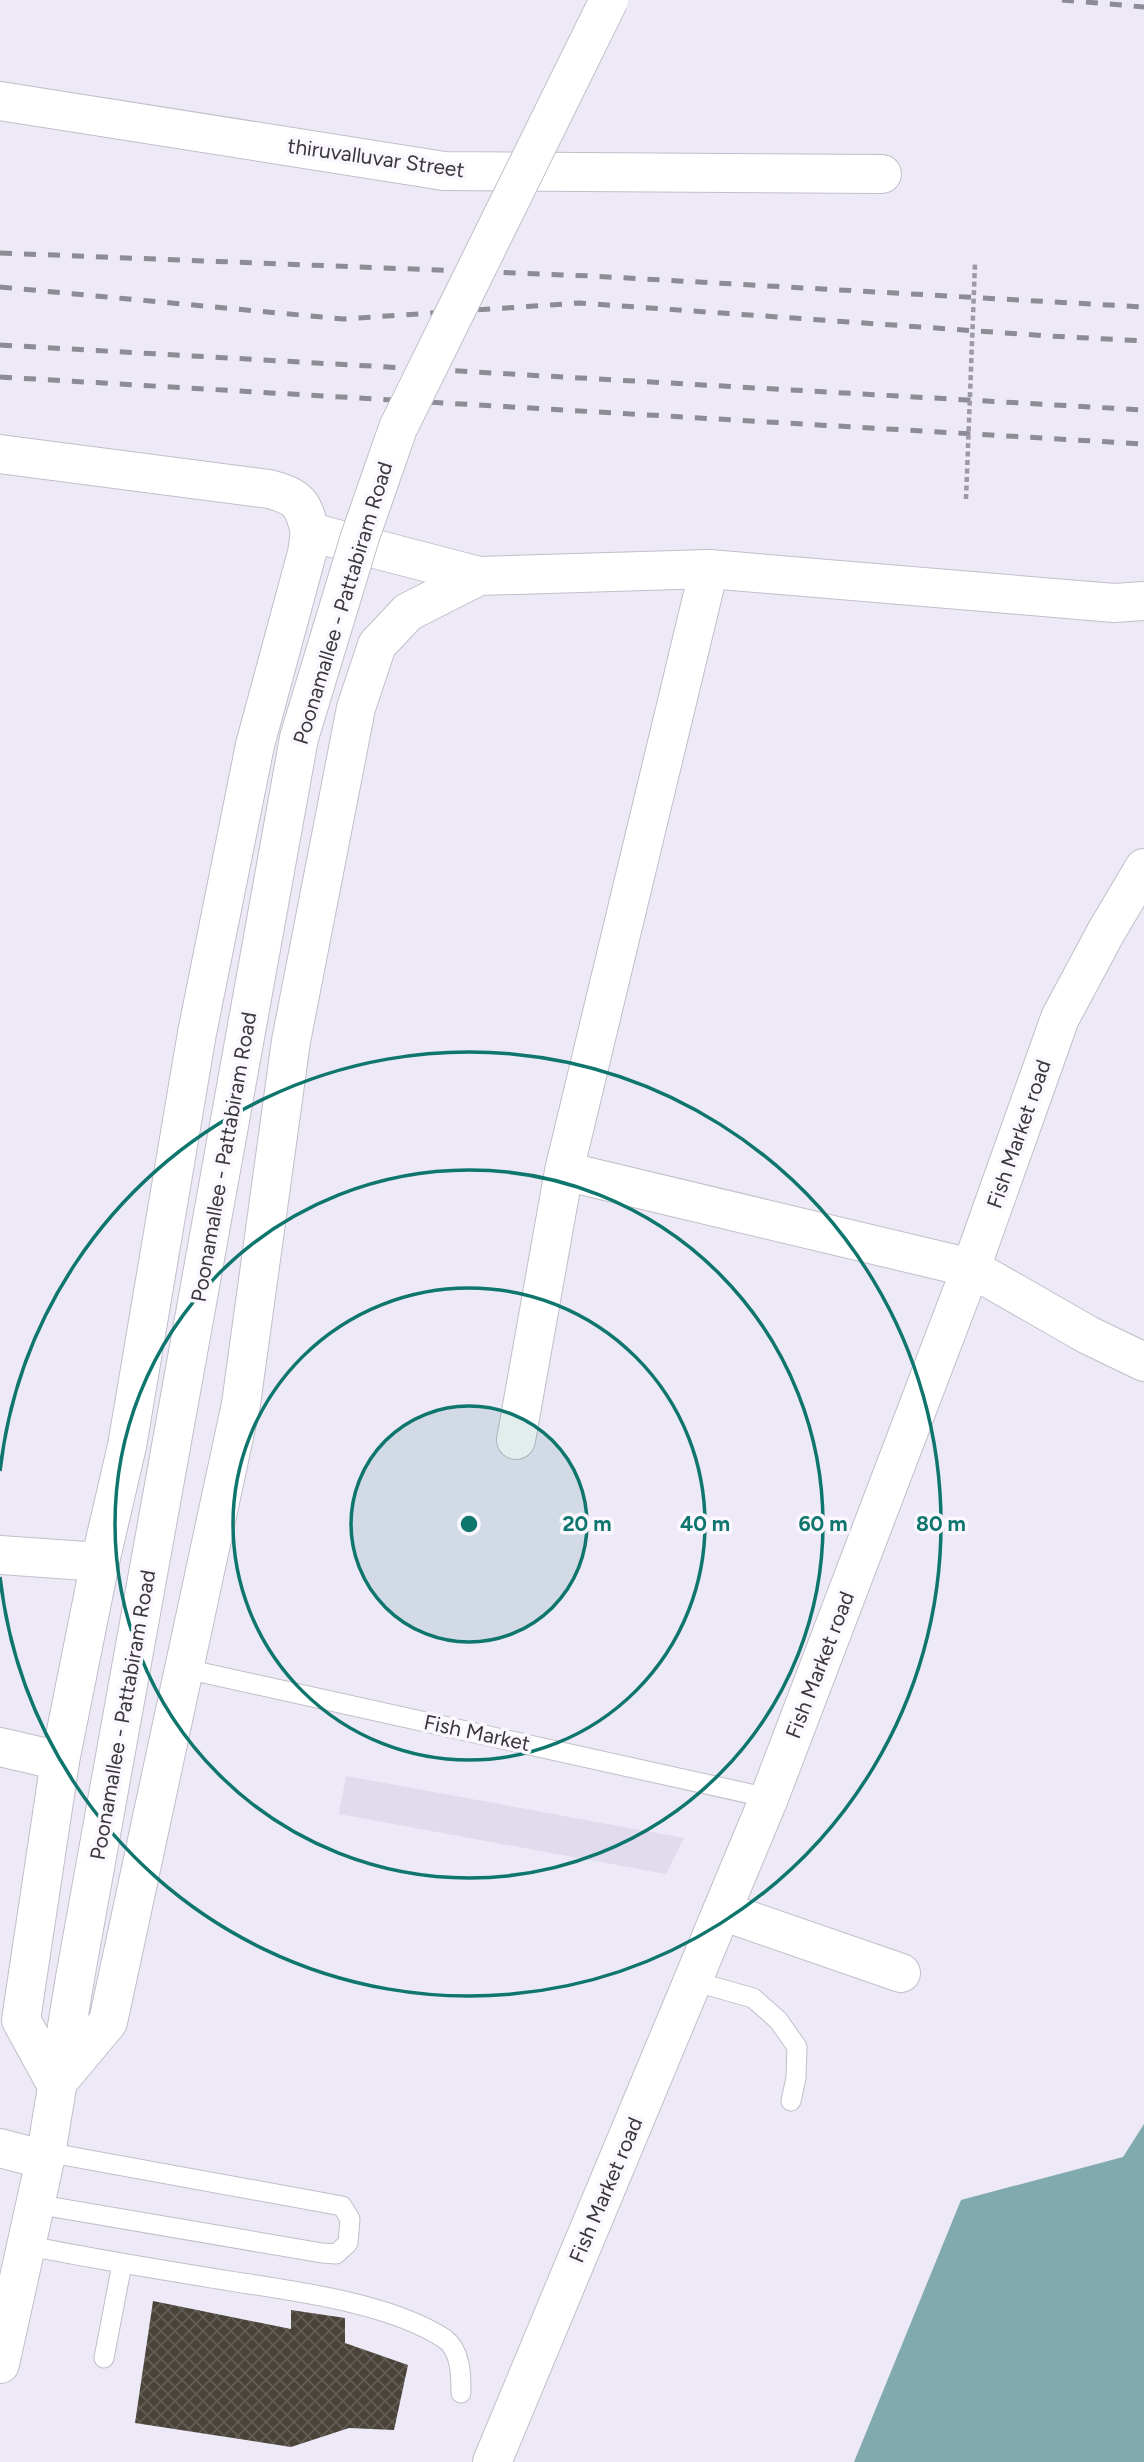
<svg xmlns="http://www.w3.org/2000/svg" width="1144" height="2462" viewBox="0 0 1144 2462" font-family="Figtree,sans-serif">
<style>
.built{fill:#e1dbed}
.water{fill:#81aaae}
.building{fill:url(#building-cross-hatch)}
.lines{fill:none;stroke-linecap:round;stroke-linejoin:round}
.lane-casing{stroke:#c2beca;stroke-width:21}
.street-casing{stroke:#c2beca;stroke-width:40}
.secondary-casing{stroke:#c2beca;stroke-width:40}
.lane{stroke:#fff;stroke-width:19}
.street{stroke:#fff;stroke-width:38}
.secondary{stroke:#fff;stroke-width:38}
.rail{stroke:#8d8b93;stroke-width:5;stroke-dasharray:12 12;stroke-linecap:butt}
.secondary-bridge-casing{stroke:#c2beca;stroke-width:40;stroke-linecap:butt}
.path-bridge{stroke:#9c99a3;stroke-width:4.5;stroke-dasharray:5 3.5;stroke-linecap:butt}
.secondary-bridge{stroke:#fff;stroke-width:38}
.ring{fill:none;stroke:#0f766e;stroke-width:3.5}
.labels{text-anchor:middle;stroke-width:7;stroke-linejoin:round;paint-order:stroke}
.street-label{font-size:21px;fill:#3a383d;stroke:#faf7ff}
.centre{fill:#0f766e;stroke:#faf7ff;stroke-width:3.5}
.ring-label{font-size:21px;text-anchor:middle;font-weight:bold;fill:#0f766e;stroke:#faf7ff;stroke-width:7;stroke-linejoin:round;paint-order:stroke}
</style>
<defs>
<pattern id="building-cross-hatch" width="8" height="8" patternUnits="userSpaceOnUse" patternTransform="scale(1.75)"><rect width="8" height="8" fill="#4a433a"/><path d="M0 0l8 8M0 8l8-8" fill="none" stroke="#625d56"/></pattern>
</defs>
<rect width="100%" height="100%" fill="#ede9f6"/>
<path class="built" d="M346,1776L684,1838L666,1874L339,1814Z"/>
<path class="water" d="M1144,2124V2462H854L961,2200L1123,2157Z"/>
<path class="building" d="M153,2301L291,2329V2310L345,2318V2343L408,2365L394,2430L349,2428L291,2447L135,2423Z"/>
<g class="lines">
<defs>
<path id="lane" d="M186,1669L769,1798
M693,1981L753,1998L778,2020L797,2047L796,2078L791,2101
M35,2204L322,2253L336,2254L348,2243L350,2219L342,2206L46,2152
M25,2245C93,2259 162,2270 230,2281C294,2291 391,2303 445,2339C461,2351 461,2375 461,2393
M104,2358L122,2264"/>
<path id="street" d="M0,101L444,171L882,174
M0,454L269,489C299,497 303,503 310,532
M564,1171L971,1268L1088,1335L1144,1362
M516,1440L564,1171L709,569
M0,1555L100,1562
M0,1747L60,1761
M722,1911L901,1973
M0,2148L45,2160"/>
<path id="secondary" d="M56,2084L108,2022L241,1404L291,1041L356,708L377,645L408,612L479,576L709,569L1114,603L1144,601
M56,2084L21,2020L60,1761L100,1562L127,1446L197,1033L255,745L307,553L310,532L479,576
M0,2364L45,2160L75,1978
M492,2462L769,1798L971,1268L1060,1018L1106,932L1144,868"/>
</defs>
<use href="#lane" class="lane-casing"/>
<use href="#street" class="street-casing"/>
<use href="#secondary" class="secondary-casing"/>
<use href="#lane" class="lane"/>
<use href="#street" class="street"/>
<use href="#secondary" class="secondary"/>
<path class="rail" d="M1062,0L1144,7
M0,253L591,276L1144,307
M0,287L343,319L579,303L1049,336L1144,341
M0,345L1144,410
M0,377L1144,444"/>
<defs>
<path id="secondary-bridge" d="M75,1978L299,738L360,537L398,428L609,0"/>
</defs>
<use href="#secondary-bridge" class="secondary-bridge-casing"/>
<path class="path-bridge" d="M966,499L975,264"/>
<use href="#secondary-bridge" class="secondary-bridge"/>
</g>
<circle cx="469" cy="1524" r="118" fill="#0f766e" fill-opacity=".12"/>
<g class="ring">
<circle cx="469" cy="1524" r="118"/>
<circle cx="469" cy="1524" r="236"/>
<circle cx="469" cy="1524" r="354"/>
<path d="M0 1471A472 472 0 1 1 0 1577"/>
</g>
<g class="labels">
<g class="street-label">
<text transform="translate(376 158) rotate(8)" y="7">thiruvalluvar Street</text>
<text transform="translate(343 603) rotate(-73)" y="7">Poonamallee - Pattabiram Road</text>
<text transform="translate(1019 1134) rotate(-71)" y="7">Fish Market road</text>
<text transform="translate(224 1157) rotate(-80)" y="7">Poonamallee - Pattabiram Road</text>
<text transform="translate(820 1665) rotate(-69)" y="7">Fish Market road</text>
<text transform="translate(123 1715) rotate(-80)" y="7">Poonamallee - Pattabiram Road</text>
<text transform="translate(477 1733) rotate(12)" y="7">Fish Market</text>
<text transform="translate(606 2190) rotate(-67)" y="7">Fish Market road</text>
</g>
</g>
<circle cx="469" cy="1524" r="10" class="centre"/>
<g class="ring-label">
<text x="587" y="1531">20 m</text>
<text x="705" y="1531">40 m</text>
<text x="823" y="1531">60 m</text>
<text x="941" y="1531">80 m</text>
</g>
</svg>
